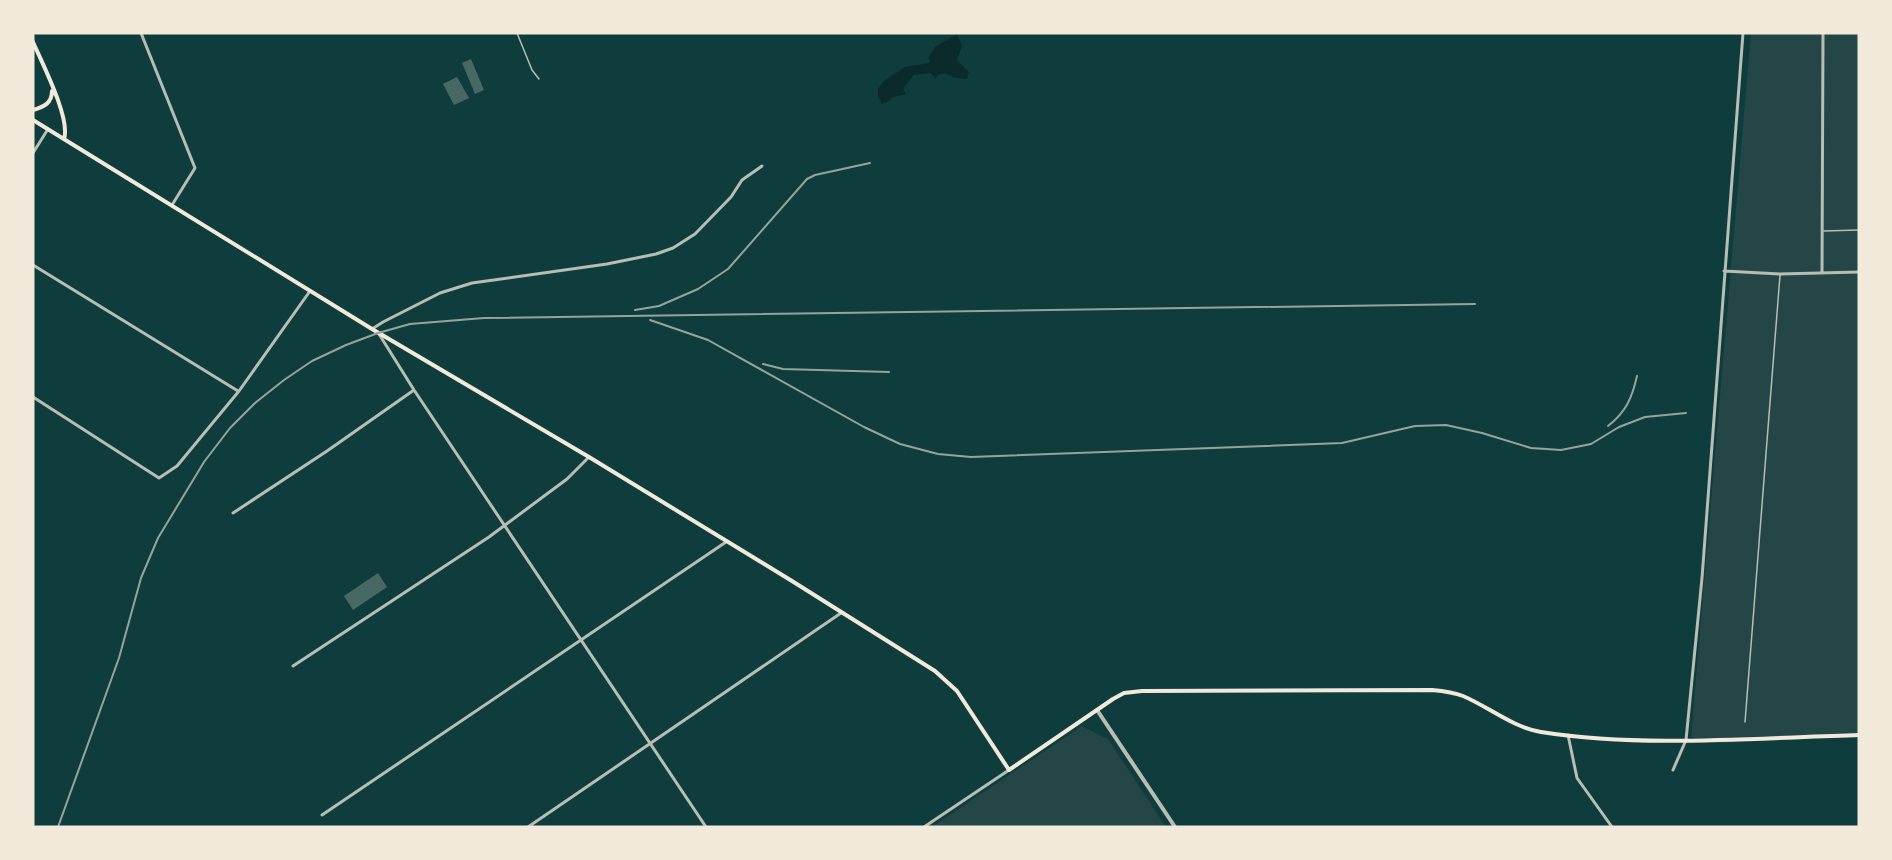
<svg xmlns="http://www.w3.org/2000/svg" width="1892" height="860" viewBox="0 0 1892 860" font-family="'Exo 2',sans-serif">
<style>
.green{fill:#244646}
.water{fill:#0a2a2b}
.building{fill:#486865}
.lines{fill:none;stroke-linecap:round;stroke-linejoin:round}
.service{stroke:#b8beb3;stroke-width:1.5}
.minor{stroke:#b8beb3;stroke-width:3}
.tertiary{stroke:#b8beb3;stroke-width:4}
.secondary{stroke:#f1e9da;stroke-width:4}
.rail{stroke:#97a49c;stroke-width:2}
</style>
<rect width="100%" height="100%" fill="#0f3d3e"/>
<path class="green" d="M1751,33H1859V737L1715,743L1691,737Z
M1082,726L1108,739L1166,827H932Z"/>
<path class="water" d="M957,34L962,46L957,60L969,72L967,79L955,78L945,73L938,75L936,79L930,73L914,75L903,88L906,94L893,97L887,102L882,104L878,96V89L884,81L905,67L930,63L929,57L935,47Z"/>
<path class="building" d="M471,59L484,90L475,94L462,63Z
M457,77L469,98L454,105L443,84Z
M378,573L387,587L353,610L344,596Z"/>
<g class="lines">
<path class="service" d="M517,33L532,70L539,79
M1824,231L1859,230
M1745,722L1780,275"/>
<path class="minor" d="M141,33L195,168L172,205
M33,153L48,129
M33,265L238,391
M1724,271L1780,274L1859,272
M1822,273L1823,34
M372,329L383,322L440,293L472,283L607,264L656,254L673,248L695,234L731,197L742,180L762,166
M379,334L414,390L706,827
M33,397L159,478L177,466L239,391L310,291
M233,513L327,451L414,390
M293,666L489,537L567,479L589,457
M1568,735L1577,778L1612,827
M1673,770L1686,740L1702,578L1743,33
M322,815L726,542
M528,827L841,613
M924,827L1009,770"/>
<path class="tertiary" d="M1097,710L1175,827"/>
<path class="secondary" d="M33,42C42,63 71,119 64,139
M33,110C44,107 52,103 52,91
M33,120L372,329L589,457L792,581L935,671L957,691L1009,770L1113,699L1124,693L1142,691L1432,690C1443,691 1453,692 1463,696C1489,707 1512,727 1541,732C1644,748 1755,738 1859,735"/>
<path class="rail" d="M635,310L659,306L698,289L728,269L807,179L815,175L870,163
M650,320L708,340L864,427L900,444L938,454L971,457L1342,443L1415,426L1446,425L1482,433L1531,448L1561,450L1591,444L1619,427L1645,417L1686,413
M763,364L783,369L889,372
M1608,426C1626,412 1632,398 1637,376
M58,827L119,658L141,578L158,538L204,462L230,428L255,403L284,380L312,361L346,345L378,333L410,324L484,318L1475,304"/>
</g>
<rect width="1892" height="860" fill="none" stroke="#f1e9da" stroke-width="69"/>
</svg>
